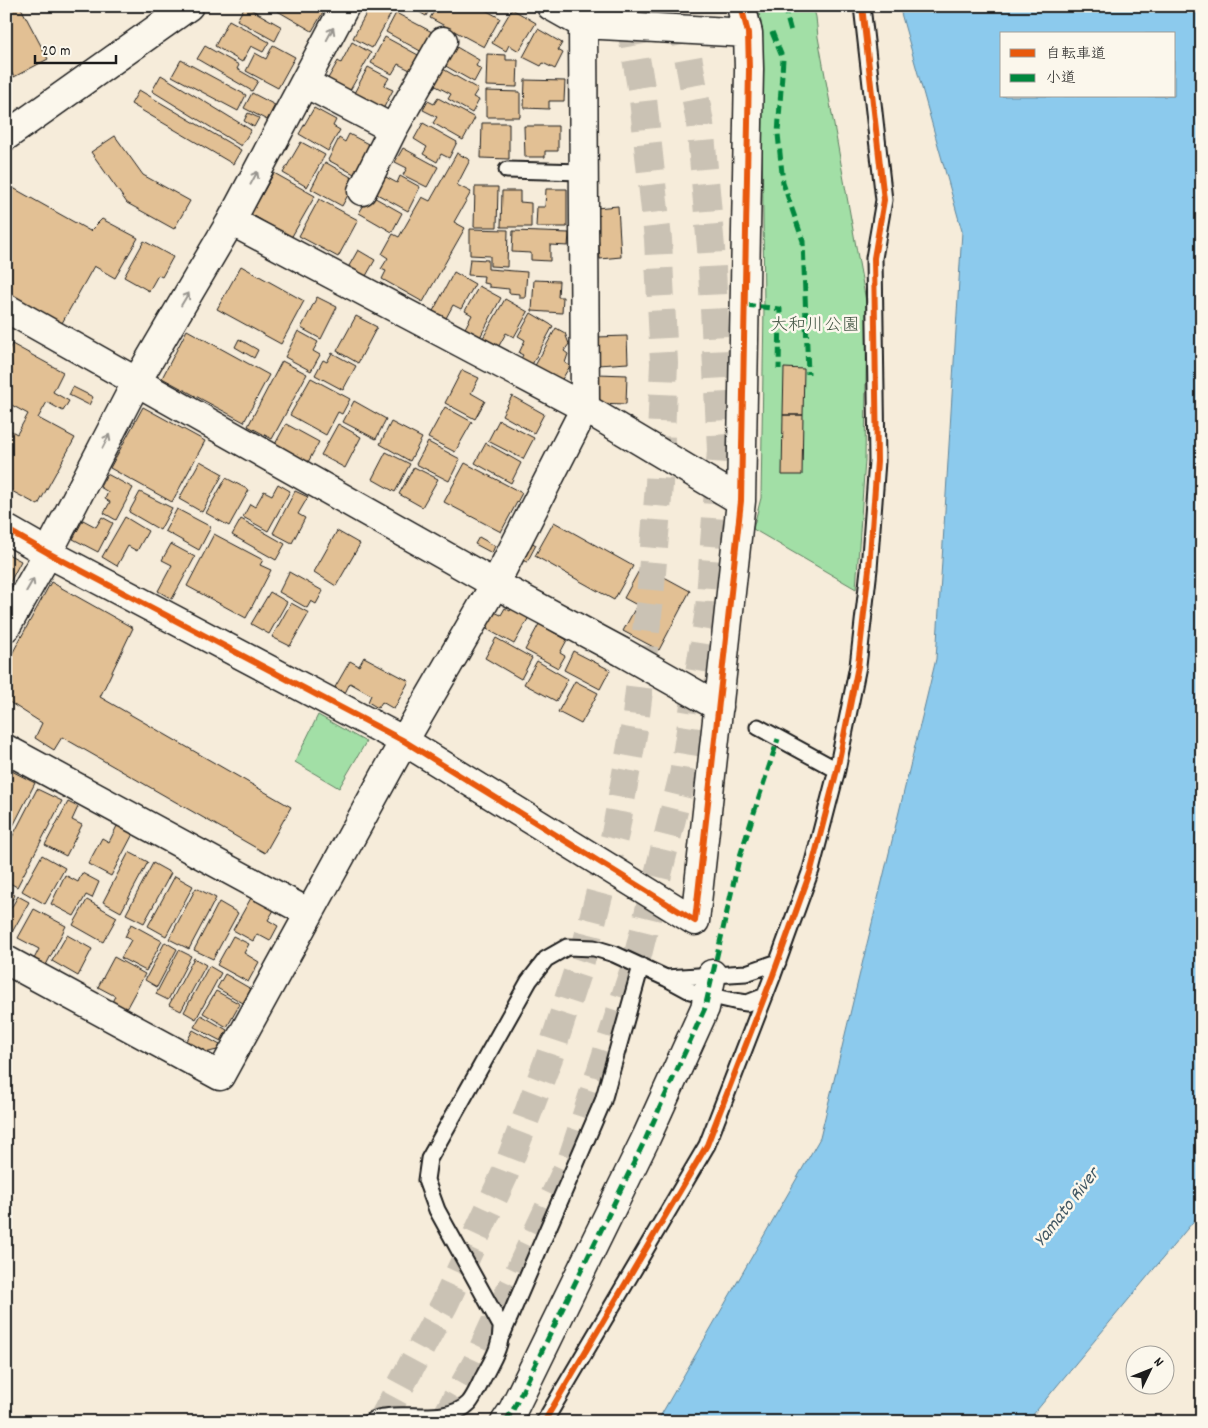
<svg xmlns="http://www.w3.org/2000/svg" width="1208" height="1428" viewBox="0 0 1208 1428" font-family="Dekko,'Klee One',sans-serif">
<style>
.green{fill:#a2dfa6;stroke:#5f7e61}
.water{fill:#8ccaed;stroke:#5f8499;fill-rule:evenodd}
.building{fill:#e2c094;stroke:#1c1c1c}
.lines{fill:none;stroke-linecap:round;stroke-linejoin:round}
.highway-tunnel{stroke:#cac2b4;stroke-width:28;stroke-dasharray:28 14;stroke-linecap:butt}
.lane-casing{stroke:#1c1c1c;stroke-width:19}
.street-casing{stroke:#1c1c1c;stroke-width:31}
.secondary-casing{stroke:#1c1c1c;stroke-width:31}
.lane{stroke:#fbf7ec;stroke-width:15}
.street{stroke:#fbf7ec;stroke-width:28}
.secondary{stroke:#fbf7ec;stroke-width:28}
.quiet{stroke:#00873e;stroke-width:5;stroke-dasharray:10 5;stroke-linecap:butt}
.cycleway-casing{stroke:#fbf7ec;stroke-width:9}
.cycleway{stroke:#e8590c;stroke-width:6}
.oneway{stroke:#97948e}
.labels{text-anchor:middle;stroke-width:5;stroke-linejoin:round;paint-order:stroke}
.park-label{font-size:18px;fill:#445645;stroke:#fbf7ec}
.water-label{font-size:19px;font-style:italic;fill:#435965;stroke:#fbf7ec}
</style>
<rect width="100%" height="100%" fill="#f6ecda"/>
<filter id="ink" filterUnits="userSpaceOnUse"><feTurbulence type="fractalNoise" baseFrequency=".02" numOctaves="2"/><feDisplacementMap in="SourceGraphic" scale="10" xChannelSelector="R" yChannelSelector="G"/><feConvolveMatrix kernelMatrix="1 2 1 2 8 2 1 2 1" color-interpolation-filters="sRGB"/></filter>
<g filter="url(#ink)">
<path class="green" d="M756,6H813L816,17L818,37L867,307L865,460L856,589L753,529L761,498L764,307L761,32V22Z
M318,715L366,742L339,788L295,762Z"/>
<path class="water" d="M899,6H1202V1211L1027,1422H657L820,1138L936,659L962,231ZM1002,34H1174V96H1002Z"/>
<path class="building" d="M6,6H20L48,59L14,77L6,63Z
M245,6L282,27L275,41L237,20Z
M269,6H327L312,31Z
M370,6H387L393,10L372,48L353,38Z
M409,6H431L426,16Z
M437,6H478L500,18L484,47L430,18Z
M512,9L536,23L519,51L509,45L506,51L492,43Z
M396,13L434,33L424,53L386,32Z
M229,20L269,42L263,52L251,46L242,62L215,46Z
M538,29L562,43L558,50L563,53L555,69L543,63L541,66L523,57Z
M385,37L420,56L412,71L398,64L392,74L371,63Z
M352,42L371,53L348,94L326,82L338,61L341,63Z
M273,45L295,57L278,88L246,71L255,53L266,59Z
M453,45L479,60L476,66L481,69L474,82L442,64Z
M205,46L239,65L237,69L258,81L252,91L197,59Z
M487,54L506,55V60H518L517,87L486,86Z
M181,60L246,95L238,111L172,76Z
M368,67L389,78L384,86L393,90L382,111L353,95Z
M443,69L478,89L473,97L479,100L472,113L448,99L451,94L434,85Z
M161,75L251,130L241,146L152,91Z
M525,80L565,81L564,101H549V109L524,108Z
M139,90L241,150L233,164L131,104Z
M486,91L520,92V117H486Z
M252,93L275,105L267,120L244,108Z
M438,98L475,118L463,140L433,123L437,117L423,110L428,101L434,104Z
M314,108L336,120L333,126L340,130L328,151L299,134Z
M248,113L259,118L254,127L244,121Z
M423,123L457,142L449,158L441,154L437,162L423,154L427,147L414,139Z
M482,123H509V159L481,158Z
M524,126H558V151H545V157H525Z
M349,134L372,146L356,175L328,160L339,138L345,142Z
M115,136L143,175L190,201L174,229L127,203L91,152Z
M301,142L325,155L307,187L283,173Z
M403,148L438,167L427,187L403,175L407,168L395,162Z
M457,153L470,160L457,185L471,192L454,222L465,228L423,302L382,279L386,271L381,269L388,258L382,254L393,234L399,237L422,197L430,201Z
M325,162L356,180L342,206L311,189Z
M274,173L315,196L291,238L251,214Z
M384,176L397,183L400,176L420,187L408,211L375,193Z
M6,184L90,231L102,219L138,238L115,278L94,266L62,323L6,293Z
M475,187H498L497,227H474Z
M546,189H567V227H536L537,207H545Z
M502,191H520V202L531,203V227H501Z
M370,195L402,213L392,232L359,213Z
M319,199L358,220L338,257L299,236Z
M618,206L621,257L600,259L596,208Z
M470,229L508,230L507,267L490,266V256L470,255Z
M513,231L569,233L568,246L550,245V261L531,260V253L512,252Z
M144,241L173,257L162,277L158,275L149,291L124,277Z
M358,250L375,260L362,283L345,273Z
M470,259L488,260V269L527,272L525,298H520V294L509,293V289L489,287V284L483,283L484,276L468,275Z
M241,266L304,301L281,344L217,309Z
M454,272L475,284L461,309L453,305L445,320L432,313Z
M534,280L559,281L558,297H563L562,313L532,311Z
M479,286L501,298L478,341L463,332L472,315L465,311Z
M317,297L337,307L321,339L301,328Z
M505,299L528,312L514,337L506,333L495,353L479,345Z
M531,313L553,326L529,370L518,364L523,355L519,353L525,340L518,336Z
M356,316L377,327L358,363L337,351Z
M556,328L565,333L569,344L564,351L568,354L565,363L570,366L558,386L532,371Z
M187,330L269,375L244,422L162,378Z
M298,331L318,342L313,351L320,355L311,371L285,357Z
M627,336L628,363L598,365L597,337Z
M239,339L258,350L254,358L235,347Z
M12,344L63,372L53,392L69,401L63,411L47,402L38,418L75,438L38,505L6,488V428L17,434L28,414L6,402V355Z
M332,353L356,366L343,390L315,375L323,360L327,362Z
M282,361L307,374L272,439L248,426Z
M784,368L804,369L803,415H783Z
M462,370L479,378L471,393L485,401L475,419L445,403Z
M598,374L627,375L626,404L597,403Z
M311,378L350,399L342,414L338,412L326,435L290,415Z
M73,387L93,397L89,405L69,395Z
M512,396L544,414L534,433L502,415Z
M354,401L386,419L376,439L343,422Z
M143,407L205,441L172,502L110,468Z
M445,407L472,422L455,452L428,438Z
M783,415H803L802,475H782Z
M499,420L534,438L523,459L488,441Z
M391,422L422,438L410,461L380,444Z
M286,424L319,442L307,464L274,446Z
M338,424L361,437L345,468L321,455Z
M428,442L460,459L449,481L416,464Z
M486,443L521,463L511,483L475,463Z
M386,452L410,464L395,492L372,479Z
M200,461L223,474L202,512L179,499Z
M465,463L522,493L501,532L444,502Z
M414,467L438,479L422,507L399,494Z
M107,474L133,488L116,520L104,513L110,502L105,499L108,492L100,487Z
M226,478L249,490L229,526L206,513Z
M278,484L290,491L268,531L243,517L250,504L255,507L264,491L272,495Z
M295,491L308,497L298,514L305,518L292,543L273,533Z
M140,492L172,508L160,530L129,512Z
M177,509L211,527L199,550L165,531Z
M102,517L113,523L98,552L73,539L83,520L96,527Z
M125,517L148,531L137,551L128,546L117,566L102,557Z
M241,519L285,544L276,560L232,535Z
M554,522L633,566L614,600L535,556Z
M337,531L360,544L336,586L314,572Z
M214,534L263,560L260,565L271,570L246,618L187,586Z
M479,537L495,546L492,553L475,544Z
M529,541L536,545L527,562L519,559Z
M171,544L195,557L172,599L158,591L172,565L162,560Z
M6,553L21,561L8,586L6,585Z
M642,565L690,591L659,650L623,631L637,605L624,598Z
M289,572L323,591L316,604L311,601L307,608L279,592Z
M51,582L133,628L100,697L291,807L265,853L62,737L54,750L35,738L42,723L6,700V665Z
M270,592L287,602L269,634L251,624Z
M291,603L309,613L290,646L272,637Z
M512,607L529,617L514,644L483,627L492,611L501,615L505,608L510,611Z
M539,624L567,640L560,653L565,656L558,668L525,650Z
M496,638L532,658L521,679L485,658Z
M573,651L610,670L600,689L564,670Z
M364,657L409,681L394,709L382,702L378,708L368,702L371,695L350,683L344,695L334,689L350,661L359,666Z
M537,661L568,679L556,701L524,684Z
M575,681L598,693L581,724L558,712Z
M6,768L35,783L9,834L6,832Z
M37,789L62,801L17,887L6,881V849Z
M68,802L78,807L72,820L82,825L66,856L45,845Z
M118,824L134,832L111,876L88,864L102,838L109,842Z
M129,852L148,862L121,912L103,902Z
M42,855L65,868L45,904L22,891Z
M153,863L171,873L144,923L126,914Z
M82,873L99,882L92,898L86,895L74,916L51,904L65,875L78,882Z
M175,876L193,886L166,936L148,926Z
M196,888L216,898L189,949L169,939Z
M6,890L15,895L6,911Z
M18,896L29,902L6,943V917Z
M251,898L274,910L268,920L278,926L270,941L257,934L253,941L233,930Z
M87,900L117,917L103,942L73,925Z
M219,902L238,913L213,959L194,950Z
M34,909L66,926L46,965L34,959L39,949L18,938Z
M131,924L162,941L146,971L121,958L131,940L125,937Z
M67,935L92,949L78,976L52,961Z
M233,936L249,944L244,953L259,962L248,982L217,965Z
M165,942L177,949L157,987L145,980Z
M179,950L191,956L168,1000L156,994Z
M114,957L145,974L126,1009L112,1002L115,996L98,987Z
M194,958L206,965L181,1011L169,1005Z
M209,966L221,973L196,1019L184,1012Z
M225,974L251,989L243,1003L217,988Z
M216,991L240,1004L227,1027L203,1013Z
M201,1015L227,1030L221,1041L194,1027Z
M193,1030L220,1045L217,1050L205,1053L186,1043Z"/>
<g class="lines">
<path class="highway-tunnel" d="M381,1422L445,1303L504,1176L550,1055L586,945L615,834L635,724L650,598L659,485L664,363L658,239L643,99L627,6
M443,1422L476,1363L572,1158L635,966L683,775L709,610L721,450L711,248L700,123L679,6"/>
<defs>
<path id="lane" d="M507,170L583,172
M758,727L837,770
M666,978L690,991L734,1001L747,1003L765,996
M502,1335L603,1101L641,966
M370,1422C376,1417 383,1417 392,1416C415,1414 451,1422 469,1403C475,1396 479,1385 484,1376C493,1359 502,1345 501,1326L437,1210L426,1180L429,1159L529,981L546,959L567,947L594,948L614,954L666,978L746,973L778,962
M544,1422L707,1145L773,975L811,870L837,770L858,666L869,569L877,461L874,258L884,200L862,6"/>
<path id="street" d="M583,24L748,33
M305,83L393,129
M362,191L393,129L443,41
M231,221L585,408L741,501
M6,308L495,584L622,652L719,707
M6,529L48,553L404,741L695,921L741,501L749,69L748,33L741,6
M6,627L48,553L137,381L231,221L345,6
M6,749L309,913
M6,960L220,1076L404,741L495,584L585,408L583,24L551,6
M505,1422L513,1410L646,1138L705,1008L712,974"/>
<path id="secondary" d="M6,136L189,6"/>
</defs>
<use href="#lane" class="lane-casing"/>
<use href="#street" class="street-casing"/>
<use href="#secondary" class="secondary-casing"/>
<use href="#lane" class="lane"/>
<use href="#street" class="street"/>
<use href="#secondary" class="secondary"/>
<path class="quiet" d="M784,6L791,32
M772,32L783,59L778,134L783,183L803,241L808,374
M745,305L780,309L779,369
M505,1422L513,1410L646,1138L705,1008L739,859L778,739"/>
<defs>
<path id="cycleway" d="M6,529L48,553L404,741L695,921L741,501L749,69L748,33L741,6
M544,1422L707,1145L773,975L811,870L837,770L858,666L869,569L877,461L874,258L884,200L862,6"/>
</defs>
<use href="#cycleway" class="cycleway-casing"/>
<use href="#cycleway" class="cycleway"/>
</g>
<defs><path id="oneway-shaft" d="M-6 0H5M1.5-3L5.5 0L1.5 3" fill="none" stroke-width="1.6" stroke-linecap="round" stroke-linejoin="round" transform="scale(1.25)"/></defs>
<g class="oneway">
<use href="#oneway-shaft" transform="translate(330 34) rotate(-62)"/>
<use href="#oneway-shaft" transform="translate(254 178) rotate(-62)"/>
<use href="#oneway-shaft" transform="translate(185 299) rotate(-59)"/>
<use href="#oneway-shaft" transform="translate(106 441) rotate(-63)"/>
<use href="#oneway-shaft" transform="translate(30 585) rotate(-60)"/>
</g>
</g>
<g class="labels">
<g class="park-label">
<text x="815" y="330">大和川公園</text>
</g>
<g class="water-label">
<text transform="translate(1065 1206) rotate(-52)" y="7">Yamato River</text>
</g>
</g>
<rect width="1208" height="1428" fill="none" stroke="#fbf7ec" stroke-width="25"/>
<rect x="12" y="12" width="1183" height="1403" fill="none" stroke="#1c1c1c" stroke-width="2" filter="url(#ink)"/>
<rect x="1000" y="32" width="175" height="65" fill="#fbf7ec" stroke="#a29f99"/>
<rect x="1010" y="49" width="25" height="8" fill="#e8590c" stroke="#a29f99"/>
<text x="1046" y="58" font-size="15" fill="#1c1c1c">自転車道</text>
<rect x="1010" y="74" width="25" height="8" fill="#00873e" stroke="#a29f99"/>
<text x="1046" y="82" font-size="15" fill="#1c1c1c">小道</text>
<g transform="translate(1150 1370) rotate(47)"><circle r="24" fill="#fbf7ec" stroke="#a29f99"/>
<path d="M0-4L9 19L0 12L-9 19Z" fill="#1c1c1c"/>
<text y="-8" font-size="14" font-weight="bold" text-anchor="middle" fill="#1c1c1c">N</text>
</g>
<path d="M35 55v8h81v-8" fill="none" stroke="#1c1c1c" stroke-width="2.5"/>
<text x="42" y="55" font-size="15" fill="#1c1c1c" stroke="#fbf7ec" stroke-width="4" paint-order="stroke">20 m</text>
</svg>
